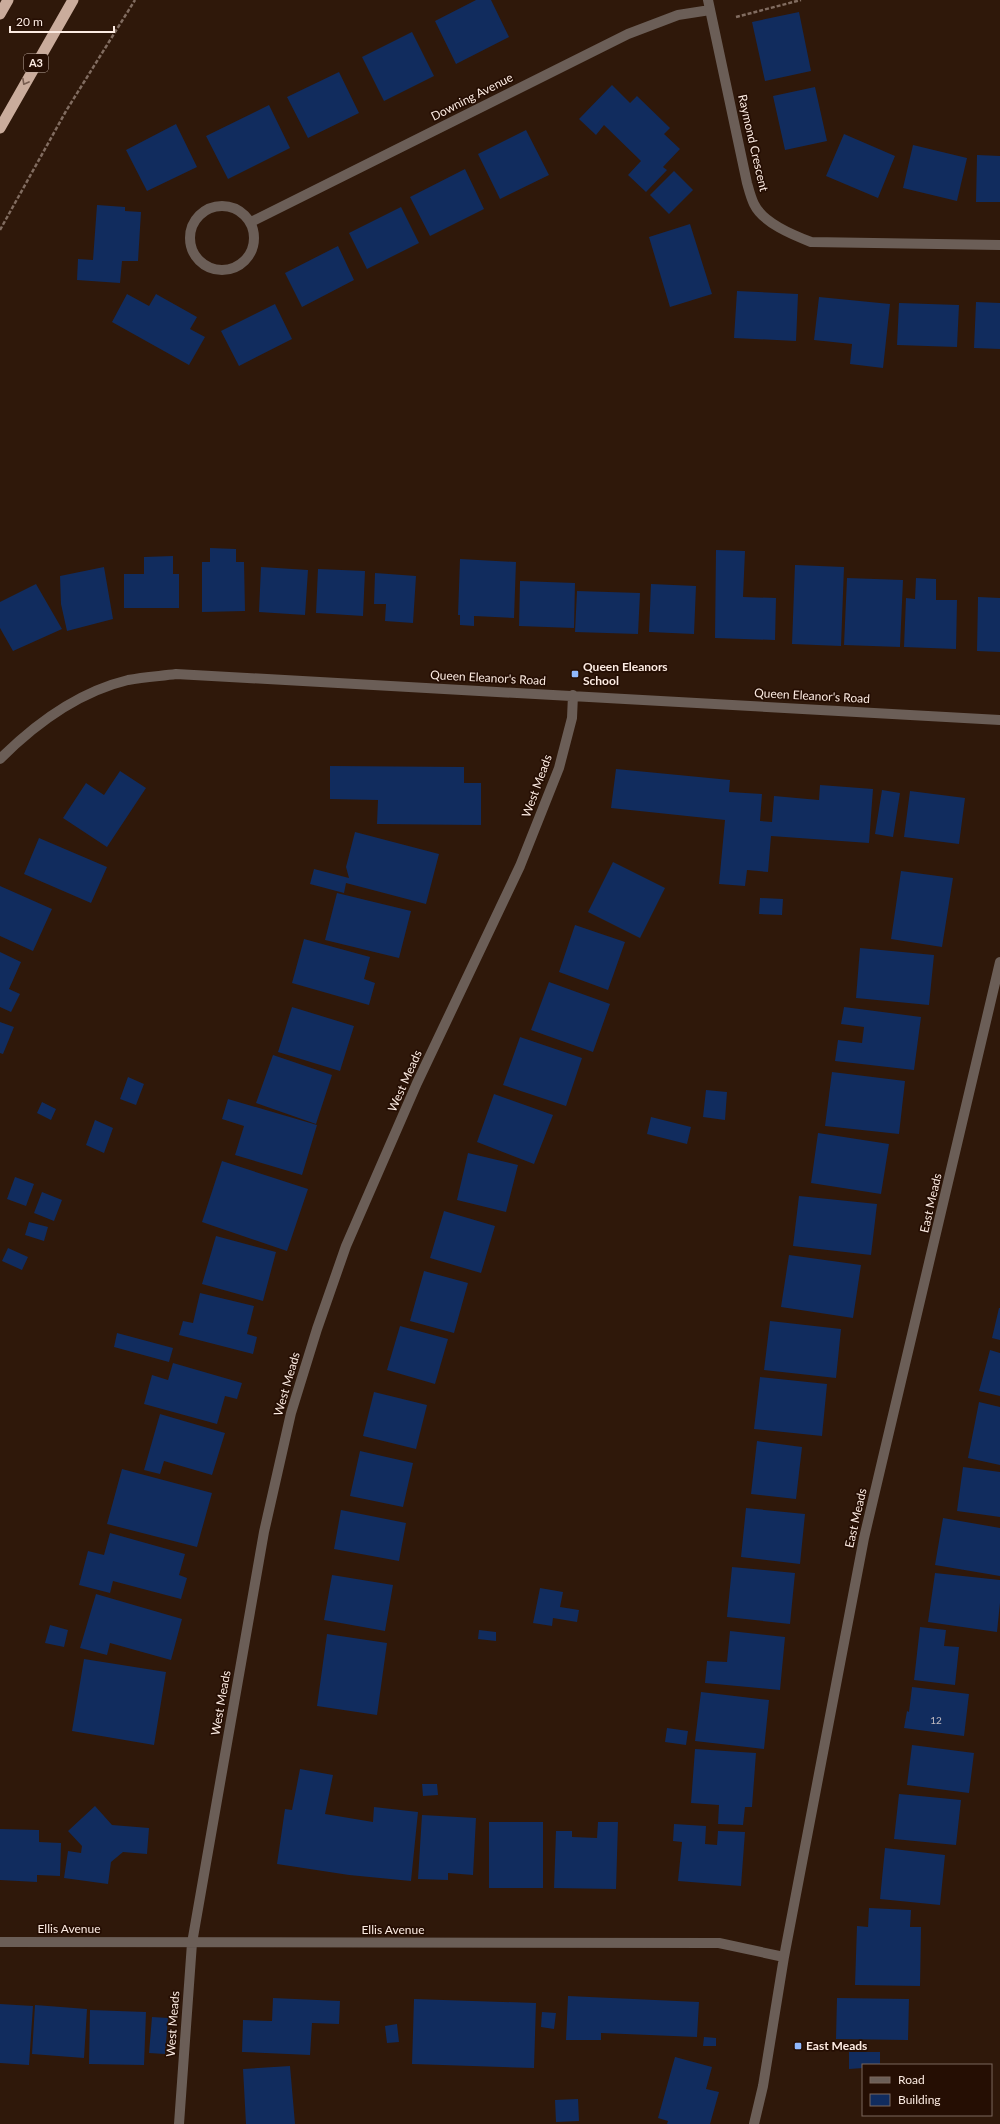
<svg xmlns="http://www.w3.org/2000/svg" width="1000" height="2124" viewBox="0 0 1000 2124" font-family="Lato,sans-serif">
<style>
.building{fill:#112c5e}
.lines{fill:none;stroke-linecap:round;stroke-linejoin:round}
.path{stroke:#816c60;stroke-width:2.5;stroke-dasharray:4 2;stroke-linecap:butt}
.minor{stroke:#6b5e57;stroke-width:10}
.trunk{stroke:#caac9c;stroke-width:11}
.oneway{stroke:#785d50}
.poi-dot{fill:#90b8fd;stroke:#250e03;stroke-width:1.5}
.labels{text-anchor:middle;stroke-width:3.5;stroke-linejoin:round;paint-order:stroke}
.number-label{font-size:10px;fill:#c1bbc1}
.shield{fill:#250e03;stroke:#bca99f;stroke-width:1}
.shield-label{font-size:11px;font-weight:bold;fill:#fcebe2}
.street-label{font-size:12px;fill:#fcebe2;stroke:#250e03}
.poi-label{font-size:12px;font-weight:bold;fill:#fcebe2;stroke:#250e03;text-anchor:start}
</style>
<rect width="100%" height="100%" fill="#2f180a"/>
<path class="building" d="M476,0H491L509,37L456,64L435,21Z
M799,12L811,71L765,81L752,22Z
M412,32L434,76L384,101L362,57Z
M339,72L359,113L308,138L287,97Z
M612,85L630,103L637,96L670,128L664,134L680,149L663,167L667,170L646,192L628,175L641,161L604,125L596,135L579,119Z
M815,87L827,141L785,150L773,96Z
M269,105L290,148L228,179L206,136Z
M176,124L197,167L147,191L126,150Z
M526,130L549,175L500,199L478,154Z
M844,134L895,156L878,198L826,176Z
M913,145L967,158L957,201L903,188Z
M977,155L1000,156V202H976Z
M465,169L484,209L430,236L410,197Z
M674,171L693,190L669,214L650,195Z
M97,205L125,207V211L141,212L138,261H122L120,283L77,280L78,259L93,260Z
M401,207L419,243L367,269L349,233Z
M690,224L712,294L670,307L649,237Z
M338,246L354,280L302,307L285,273Z
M737,291L798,294L796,341L734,338Z
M127,294L149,306L156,294L197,317L190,329L205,337L189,365L112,322Z
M819,297L890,304L883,368L850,364L852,344L814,340Z
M976,302L1000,303V349L974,348Z
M899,303L959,305L957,347L897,345Z
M275,304L292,339L239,366L221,331Z
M210,548L236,549V562H244L245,611L202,612V562H210Z
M716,550L745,551L743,597L776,598L775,640L715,638Z
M173,556V574H179V608H124V574H144V557Z
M460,559L516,562L514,618L474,616V626L460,625V615H458Z
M795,565L844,567L841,646L792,644Z
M104,567L113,619L67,631L61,604L60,576Z
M261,567L308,570L305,615L259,612Z
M318,569L365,571L363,616L316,613Z
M375,573L416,576L413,623L385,621L386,604H374Z
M847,578L903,580L900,647L844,645Z
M916,578L936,579V600H957L956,649L904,647L906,598L915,599Z
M520,581L575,583L574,628L519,626Z
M36,584L62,629L13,651L0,628V602Z
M651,584L696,586L694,634L649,632Z
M577,591L640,593L638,634L575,632Z
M978,597L1000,598V652L977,651Z
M330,766L464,767V783H481V825L377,824L378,800L330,799Z
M616,769L730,780L729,792L762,794L760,821L772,822L774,796L819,800L820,785L873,789L869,843L771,836L768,872L747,870L745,886L719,884L725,820L611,808Z
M120,771L146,788L107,847L63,818L86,783L104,795Z
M882,790L900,793L893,837L875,834Z
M910,791L965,798L959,844L904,837Z
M355,832L439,854L426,904L346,883L344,893L310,884L314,869L349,878L346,867Z
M39,838L107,867L91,903L24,874Z
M613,862L665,888L640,938L588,912Z
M901,871L953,878L942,947L891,939Z
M0,886L52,909L33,951L0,936Z
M337,893L411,911L399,958L325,940Z
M760,898L783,899L782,915L759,914Z
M575,925L625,942L608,990L559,972Z
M304,939L370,957L364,979L375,983L369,1005L292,983Z
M860,948L934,955L929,1005L856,998Z
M0,952L21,962L9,989L20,994L11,1012L0,1007Z
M549,982L610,1004L593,1052L531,1030Z
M292,1007L354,1026L340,1071L278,1052Z
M844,1007L921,1017L914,1070L835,1061L838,1040L862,1043L864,1027L841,1024Z
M0,1022L14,1027L3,1054L0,1053Z
M520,1037L582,1058L566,1106L503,1085Z
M273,1055L332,1075L316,1124L256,1103Z
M832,1072L905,1081L899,1134L825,1126Z
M128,1077L144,1084L136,1105L120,1099Z
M706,1090L727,1092L725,1120L703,1117Z
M494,1094L553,1115L534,1164L477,1142Z
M228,1099L317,1125L302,1175L235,1155L244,1126L222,1119Z
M42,1102L56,1109L51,1120L37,1113Z
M651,1117L691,1127L687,1144L647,1134Z
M95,1120L113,1128L104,1153L86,1145Z
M818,1133L889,1144L881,1194L811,1183Z
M468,1153L518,1165L506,1212L457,1200Z
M222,1161L308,1189L287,1251L202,1222Z
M15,1177L34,1184L26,1206L7,1199Z
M42,1192L62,1200L54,1221L34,1213Z
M799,1196L877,1204L871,1255L793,1246Z
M444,1211L495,1226L481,1273L430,1258Z
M29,1222L48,1227L44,1241L25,1235Z
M216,1236L276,1252L263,1301L202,1284Z
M8,1248L28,1257L22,1270L2,1261Z
M789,1255L861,1265L853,1318L781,1307Z
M424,1271L468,1283L454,1333L410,1321Z
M200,1293L254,1306L247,1334L257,1337L253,1354L179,1335L183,1321L193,1323Z
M999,1308H1000V1340L992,1338Z
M770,1321L841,1329L836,1378L764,1370Z
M400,1326L448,1339L435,1384L387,1370Z
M117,1333L173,1348L169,1362L114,1347Z
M990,1350L1000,1353V1396L979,1391Z
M173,1363L242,1383L237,1399L225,1396L217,1424L144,1404L152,1375L168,1380Z
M760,1377L827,1384L822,1436L754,1429Z
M374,1392L427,1405L416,1449L363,1436Z
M979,1402L1000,1407V1465L968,1458Z
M160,1414L225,1433L212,1475L164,1461L160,1474L144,1470Z
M757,1441L802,1447L796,1499L751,1494Z
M360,1451L413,1463L403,1507L350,1496Z
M963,1467L1000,1472V1517L957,1511Z
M122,1469L212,1493L197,1547L107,1524Z
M746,1508L805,1514L800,1564L741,1557Z
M341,1510L406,1523L399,1561L334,1549Z
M943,1518L1000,1528V1576L935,1565Z
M110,1533L185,1554L179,1575L187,1578L181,1599L113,1581L110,1593L79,1585L88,1551L104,1555Z
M732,1567L795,1573L790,1624L727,1617Z
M935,1573L1000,1580V1603L997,1632L928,1622Z
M332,1575L393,1585L385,1631L324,1620Z
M540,1588L563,1592L560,1607L579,1610L577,1622L553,1618L552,1626L533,1623Z
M96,1594L182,1619L171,1660L110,1643L107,1655L80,1648Z
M50,1625L68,1630L64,1647L45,1643Z
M920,1627L946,1630L944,1646L959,1647L955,1685L914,1680Z
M479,1630L496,1632V1641L478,1639Z
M730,1631L785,1637L780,1690L705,1683L707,1661L727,1662Z
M327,1634L387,1643L377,1715L317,1706Z
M84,1659L166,1672L154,1745L72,1731Z
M912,1687L969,1694L964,1736L904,1728L907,1711L909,1712Z
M701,1692L769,1700L764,1749L695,1741Z
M667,1728L688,1731L686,1745L665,1742Z
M912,1745L974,1753L969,1793L907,1785Z
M695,1749L756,1753L752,1807H745L743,1825L718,1824L719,1805L691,1803Z
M300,1769L333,1775L325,1814L373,1822L374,1807L418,1812L411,1881L349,1875L277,1864L285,1809L292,1810Z
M422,1784H437L438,1795L423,1796Z
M899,1794L961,1800L956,1845L894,1839Z
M95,1806L112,1825L149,1828L147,1854L123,1852L111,1862L108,1884L64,1878L68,1851L81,1853L82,1846L68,1831Z
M422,1815L476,1818L473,1875L448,1873V1880L418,1879Z
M489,1822H543V1888H489Z
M598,1822H618L616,1889L554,1888L556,1831H572V1837L597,1838Z
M674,1824L706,1826L705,1844L717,1845L718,1831L745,1832L741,1886L678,1881L682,1842L673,1841Z
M0,1829L39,1830V1842L61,1843L60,1876L37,1875V1882L0,1880Z
M885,1848L945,1855L940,1905L880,1899Z
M869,1908L911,1910L910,1927H921L920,1986L855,1985L857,1926L868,1927Z
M568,1996L699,2002L697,2037L601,2033V2040H566Z
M273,1998L340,2001L339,2024L312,2023L310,2055L242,2052L243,2020L272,2021Z
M837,1998L909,1999L908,2040L836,2039Z
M414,1999L536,2003L534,2068L412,2064Z
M0,2004L33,2006L29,2065L0,2063Z
M35,2005L87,2009L84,2058L32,2054Z
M90,2010L146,2012L144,2065L89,2064Z
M542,2012L556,2013L554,2029L541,2027Z
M152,2017L168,2018L165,2054L149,2053Z
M397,2024L399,2042L387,2043L385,2026Z
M704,2037L716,2038V2046H703Z
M849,2052H880V2065H863V2068L849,2069Z
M675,2057L712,2067L706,2089L719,2092L710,2124H667L668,2121L658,2118Z
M290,2066L295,2124H246L243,2069Z
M578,2099L579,2121L556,2122L555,2100Z"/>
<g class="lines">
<path class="path" d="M736,17L801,0
M0,230L66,111L135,0"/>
<path class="minor" d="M708,0L747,183C749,190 751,198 754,204C763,223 793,235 811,242L1000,245
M190 238a32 32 0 1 1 64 0a32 32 0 1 1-64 0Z
M251,222L628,34L678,15L710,10
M0,759C36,723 78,692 128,680C144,677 161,676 176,674L1000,720
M0,1942L719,1943L784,1957
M179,2124L192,1943L264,1532L291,1413L317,1329L346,1246L417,1083L520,866L559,768L572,718L573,695
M754,2124L763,2086L784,1957L864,1538L1000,962"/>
<path class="trunk" d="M0,14L8,0
M0,128L73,0"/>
</g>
<defs><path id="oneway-chevron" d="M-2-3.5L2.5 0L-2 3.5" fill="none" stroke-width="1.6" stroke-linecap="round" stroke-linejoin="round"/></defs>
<use class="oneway" href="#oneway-chevron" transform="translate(25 82) rotate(119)"/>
<g class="poi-dot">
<rect x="571" y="670" width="8" height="8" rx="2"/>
<rect x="794" y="2042" width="8" height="8" rx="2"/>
</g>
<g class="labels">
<g class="number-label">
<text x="936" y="1724">12</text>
</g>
<rect class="shield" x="24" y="54" width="24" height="18" rx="3"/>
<g class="shield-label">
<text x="36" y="67">A3</text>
</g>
<g class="street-label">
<text transform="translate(472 97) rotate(-27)" y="4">Downing Avenue</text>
<text transform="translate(753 143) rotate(77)" y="4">Raymond Crescent</text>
<text transform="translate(488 678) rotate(3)" y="4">Queen Eleanor's Road</text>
<text transform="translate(812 696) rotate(3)" y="4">Queen Eleanor's Road</text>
<text transform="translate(537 786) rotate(-70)" y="4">West Meads</text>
<text transform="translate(405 1081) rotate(-66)" y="4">West Meads</text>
<text transform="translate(931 1203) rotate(-77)" y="4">East Meads</text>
<text transform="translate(287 1384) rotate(-74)" y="4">West Meads</text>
<text transform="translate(856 1518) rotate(-77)" y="4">East Meads</text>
<text transform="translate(221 1703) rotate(-80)" y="4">West Meads</text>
<text x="69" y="1933">Ellis Avenue</text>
<text x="393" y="1934">Ellis Avenue</text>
<text transform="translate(173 2024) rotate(-86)" y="4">West Meads</text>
</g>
<g class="poi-label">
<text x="583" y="671">Queen Eleanors<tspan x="583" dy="14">School</tspan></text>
<text x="806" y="2050">East Meads</text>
</g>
</g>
<rect x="862" y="2064" width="130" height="52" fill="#250e03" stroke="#7b665c"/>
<rect x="870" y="2077" width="20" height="6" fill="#6b5e57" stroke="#7b665c"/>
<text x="898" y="2084" font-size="12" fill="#fcebe2">Road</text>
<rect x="870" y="2094" width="20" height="12" fill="#112c5e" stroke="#7b665c"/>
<text x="898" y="2104" font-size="12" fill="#fcebe2">Building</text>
<path d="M10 26v6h104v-6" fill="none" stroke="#fcebe2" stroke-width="2"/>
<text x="16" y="26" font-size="12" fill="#fcebe2" stroke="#250e03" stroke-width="3" paint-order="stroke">20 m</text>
</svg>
